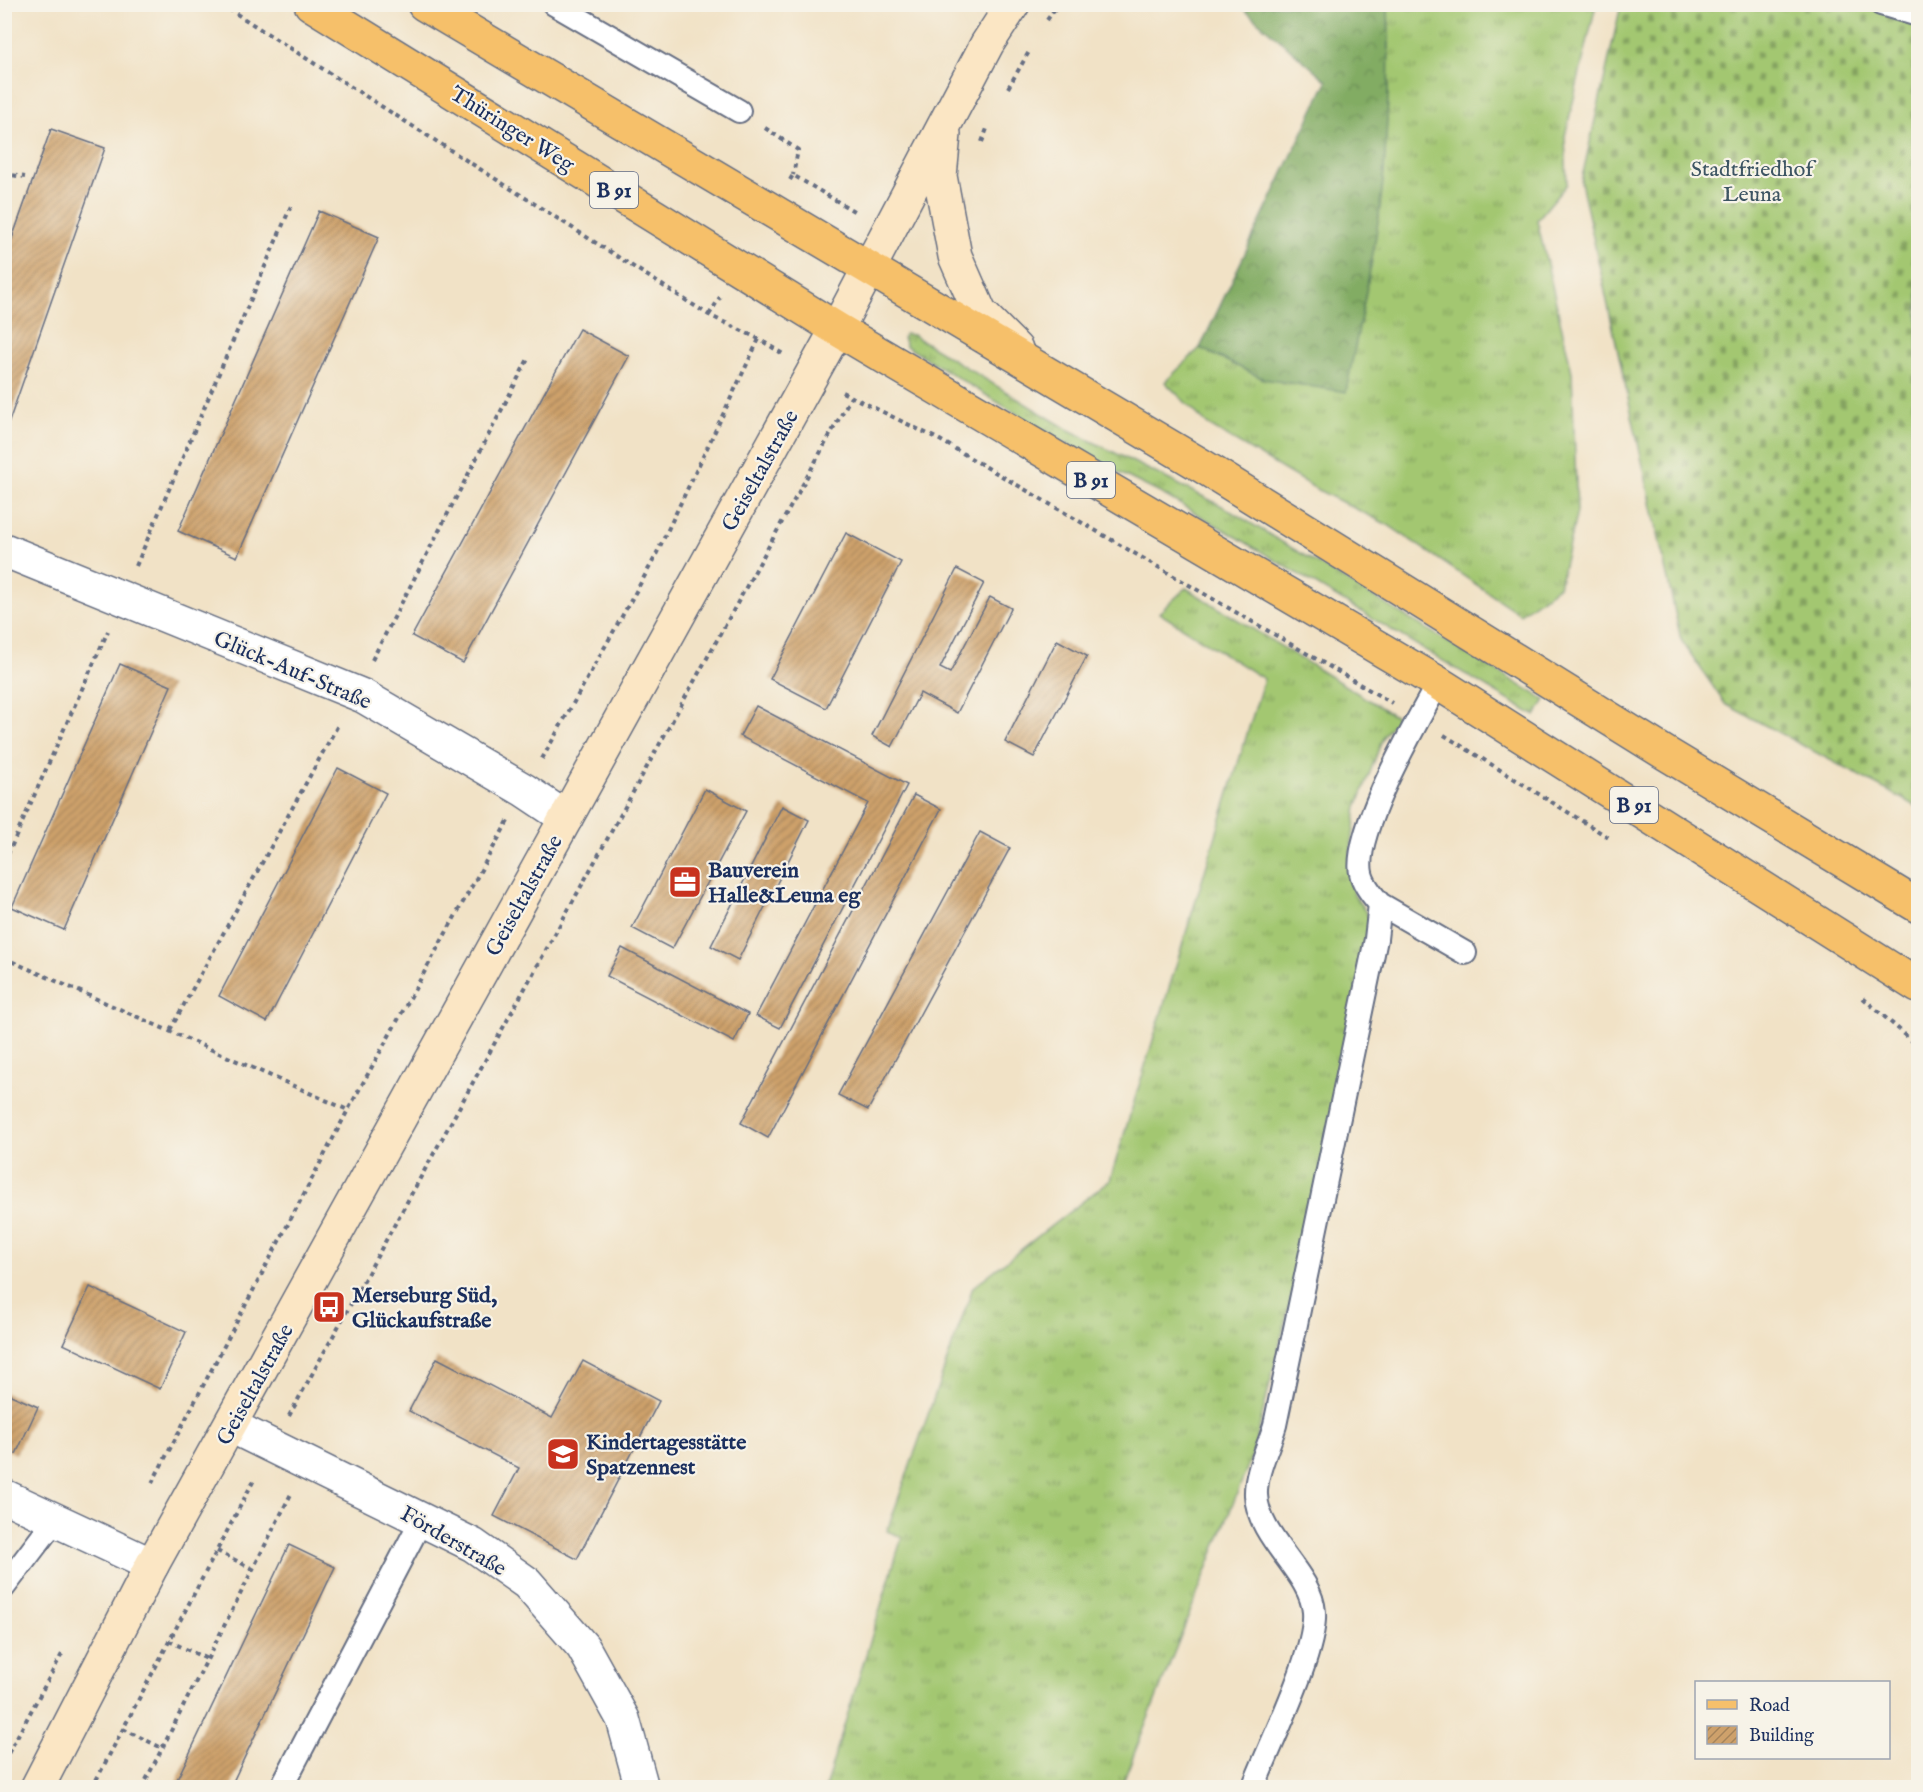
<svg xmlns="http://www.w3.org/2000/svg" width="1923" height="1792" viewBox="0 0 1923 1792" font-family="'IM FELL English',serif">
<style>
.grass{fill:url(#grass-tufts);stroke:#5f7b68;stroke-width:1.5}
.forest{fill:url(#forest-crowns);stroke:#4e6e60;stroke-width:1.5}
.cemetery{fill:url(#cemetery-stones);stroke:#5f7b68;stroke-width:1.5}
.building{fill:url(#building-hatch)}
.lines{fill:none;stroke-linecap:round;stroke-linejoin:round}
.lane-casing{stroke:#666e82;stroke-width:26}
.street-casing{stroke:#666e82;stroke-width:36}
.secondary-casing{stroke:#666e82;stroke-width:36}
.primary-casing{stroke:#666e82;stroke-width:36}
.path{stroke:#666e82;stroke-width:4;stroke-dasharray:4.5 4.5;stroke-linecap:butt}
.lane{stroke:#fff;stroke-width:22}
.street{stroke:#fff;stroke-width:33}
.secondary{stroke:#fbe6c4;stroke-width:33}
.primary{stroke:#f6c06b;stroke-width:33}
.labels{text-anchor:middle;stroke-width:4.5;stroke-linejoin:round;paint-order:stroke}
.shield{fill:#f7f3e8;stroke:#5d6a87;stroke-width:1.5}
.shield-label{font-size:21px;font-weight:bold;fill:#1b2f5e}
.street-label{font-size:22px;fill:#1b2f5e;stroke:#f7f3e8}
.park-label{font-size:22px;fill:#3d5563;stroke:#f7f3e8}
.poi-label{font-size:22px;font-weight:bold;fill:#1b2f5e;stroke:#f7f3e8;text-anchor:start}
</style>
<defs>
<pattern id="grass-tufts" width="24" height="20" patternUnits="userSpaceOnUse" patternTransform="scale(1.5)"><rect width="24" height="20" fill="#a3c771"/><path d="M3 7l-1-3M5 7V3M7 7l1-3M15 17l-1-3M17 17v-4M19 17l1-3" fill="none" stroke="#84a260"/></pattern>
<pattern id="forest-crowns" width="20" height="18" patternUnits="userSpaceOnUse" patternTransform="scale(1.5)"><rect width="20" height="18" fill="#82ac63"/><path d="M2 6a3 3 0 1 1 6 0M12 15a3 3 0 1 1 6 0" fill="none" stroke="#6a8c55"/></pattern>
<pattern id="cemetery-stones" width="16" height="16" patternUnits="userSpaceOnUse" patternTransform="scale(1.5)"><rect width="16" height="16" fill="#a3c771"/><path d="M2 7V4a2 2 0 0 1 4 0v3zM10 15v-3a2 2 0 0 1 4 0v3z" fill="#84a260"/></pattern>
<pattern id="building-hatch" width="6" height="6" patternUnits="userSpaceOnUse" patternTransform="scale(1.5)"><rect width="6" height="6" fill="#cea16b"/><path d="M-1 1l2-2M0 6l6-6M5 7l2-2" fill="none" stroke="#a6845b"/></pattern>
</defs>
<rect width="100%" height="100%" fill="#f7f3e8"/>
<filter id="ink" filterUnits="userSpaceOnUse"><feTurbulence type="fractalNoise" baseFrequency=".0167" numOctaves="2"/><feDisplacementMap in="SourceGraphic" scale="12" xChannelSelector="R" yChannelSelector="G"/><feConvolveMatrix kernelMatrix="1 2 1 2 8 2 1 2 1" color-interpolation-filters="sRGB"/></filter>
<filter id="wash" filterUnits="userSpaceOnUse"><feTurbulence type="fractalNoise" baseFrequency=".008" numOctaves="4" result="noise"/><feDisplacementMap in="SourceGraphic" scale="24" xChannelSelector="R" yChannelSelector="G"/><feGaussianBlur stdDeviation="1.35" result="paint"/><feColorMatrix in="noise" values="0 0 0 0 0 0 0 0 0 0 0 0 0 0 0 0 0 1.4 0 .05"/><feComposite in="paint" operator="in"/></filter>
<g filter="url(#wash)">
<rect width="100%" height="100%" fill="#f1e2c6"/>
<path class="grass" d="M1388,5H1596L1565,136L1567,184L1537,220L1572,372L1577,512L1559,586L1520,614L1388,525L1318,490L1208,425L1165,382L1200,348L1264,379L1389,49Z
M905,334L913,335L1067,429L1222,506L1545,700L1535,716L1230,533L1164,495L1087,457L906,346L903,338Z
M1186,588L1398,718L1384,735L1357,807L1349,865L1354,895L1370,918L1316,1196L1253,1453L1121,1787L825,1788L902,1537L887,1531L973,1287L1110,1180L1264,679L1159,613Z"/>
<path class="forest" d="M1239,5H1388C1390,60 1388,115 1384,170C1378,243 1360,320 1346,392L1264,379L1200,348L1327,81Z"/>
<path class="cemetery" d="M1621,5H1918V807L1725,704L1681,640L1581,182Z"/>
<g id="blocks">
<path class="building" d="M51,129L105,148L5,433L4,261Z
M319,211L379,237L237,557L178,531Z
M579,329L629,356L463,663L412,636Z
M846,533L901,562L826,708L770,679Z
M957,569L984,583L940,668L950,673L990,597L1011,608L957,713L920,693L892,747L872,736Z
M1057,640L1087,656L1034,757L1005,742Z
M120,664L171,686L64,930L12,907Z
M756,706L907,785L780,1028L756,1016L868,803L740,736Z
M338,768L386,793L267,1022L219,996Z
M705,789L746,811L672,949L632,928Z
M914,795L941,809L768,1138L741,1123Z
M782,806L809,820L738,960L711,946Z
M980,832L1010,848L868,1110L838,1095Z
M622,948L748,1014L734,1042L607,976Z
M90,1287L186,1332L160,1389L63,1344Z
M437,1358L552,1418L583,1361L659,1401L577,1559L494,1516L519,1468L409,1411Z
M4,1392L38,1407L16,1454L4,1449Z
M289,1545L335,1567L230,1788H173Z"/>
</g>
</g>
<g filter="url(#ink)">
<use href="#blocks" fill-opacity="0" stroke="#666e82" stroke-width="1.5"/>
<g class="lines">
<defs>
<path id="lane" d="M554,4L739,111
M1881,4L1918,15
M1438,683C1417,722 1353,831 1361,873C1363,884 1372,895 1380,904L1465,953
M4,1587L55,1520
M281,1788L422,1519
M1253,1788C1269,1746 1317,1652 1314,1612C1311,1572 1258,1539 1256,1495C1255,1473 1269,1446 1275,1425L1376,939L1380,904"/>
<path id="street" d="M4,550L363,696L524,790L566,818
M231,1426L473,1545L527,1583L583,1647L623,1719L642,1788
M4,1496L152,1565"/>
<path id="secondary" d="M944,134L940,176L955,256L980,313L1016,349
M37,1788L152,1565L837,329L987,44L1013,4"/>
<path id="primary" d="M311,4L837,329L1438,683L1918,986
M424,4L1204,467L1665,753L1918,906"/>
</defs>
<use href="#lane" class="lane-casing"/>
<use href="#street" class="street-casing"/>
<use href="#secondary" class="secondary-casing"/>
<use href="#primary" class="primary-casing"/>
<path class="path" d="M221,4L709,315L759,339L783,354
M1047,20L1058,4
M1008,88L1030,50
M765,128L798,150L793,175
M982,142L988,126
M4,174L25,177
M790,180L793,175L857,213
M709,315L720,297
M842,392L938,439L1392,703
M136,566L291,206
M372,660L529,357
M1444,735L1611,839
M542,759L653,561L759,339
M4,863L108,631
M4,958L348,1110
M1863,998L1918,1046
M170,1030L338,725
M289,1416L851,397
M152,1483L348,1110L508,821
M217,1551L253,1569
M169,1641L207,1659
M123,1729L162,1748
M4,1761L62,1654
M92,1788L255,1478
M142,1788L291,1494
M595,1788L606,1787"/>
<use href="#lane" class="lane"/>
<use href="#street" class="street"/>
<use href="#secondary" class="secondary"/>
<use href="#primary" class="primary"/>
</g>
</g>
<defs>
<symbol id="office-square" viewBox="-11 -11 22 22"><rect x="-9" y="-9" width="18" height="18" rx="4" fill="#c8321e" stroke="#f7f3e8"/><path d="M-6-3h4V-5.5h4V-3h4V5H-6ZM-1-4.5V-3h2v-1.5ZM-6 0V1H6V0Z" fill="#fff"/></symbol>
<symbol id="bus-square" viewBox="-11 -11 22 22"><rect x="-9" y="-9" width="18" height="18" rx="4" fill="#c8321e" stroke="#f7f3e8"/><path d="M-5-6H5V4H4V6H2V4H-2V6H-4V4H-5ZM-3.5-4V0h7V-4ZM-3.5 1.2v1.5H-2V1.2ZM2 1.2v1.5H3.5V1.2Z" fill="#fff"/></symbol>
<symbol id="school-square" viewBox="-11 -11 22 22"><rect x="-9" y="-9" width="18" height="18" rx="4" fill="#c8321e" stroke="#f7f3e8"/><path d="M0-5L7-2L0 1L-7-2ZM-4 1L0 2.5L4 1V4Q0 6-4 4Z" fill="#fff"/></symbol>
</defs>
<g fill-rule="evenodd">
<use href="#office-square" x="666" y="863" width="38" height="38"/>
<use href="#bus-square" x="310" y="1288" width="38" height="38"/>
<use href="#school-square" x="544" y="1435" width="38" height="38"/>
</g>
<g class="labels">
<g class="shield">
<rect x="590" y="172" width="48" height="36" rx="4.5"/>
<rect x="1067" y="462" width="48" height="36" rx="4.5"/>
<rect x="1610" y="787" width="48" height="36" rx="4.5"/>
</g>
<g class="shield-label">
<text x="614" y="197">B 91</text>
<text x="1091" y="487">B 91</text>
<text x="1634" y="812">B 91</text>
</g>
<g class="street-label">
<text transform="translate(513 128) rotate(32)" y="8">Thüringer Weg</text>
<text transform="translate(759 470) rotate(-61)" y="8">Geiseltalstraße</text>
<text transform="translate(293 669) rotate(23)" y="8">Glück-Auf-Straße</text>
<text transform="translate(523 895) rotate(-61)" y="8">Geiseltalstraße</text>
<text transform="translate(254 1384) rotate(-61)" y="8">Geiseltalstraße</text>
<text transform="translate(454 1540) rotate(30)" y="8">Förderstraße</text>
</g>
<g class="park-label">
<text x="1752" y="176">Stadtfriedhof<tspan x="1752" dy="25">Leuna</tspan></text>
</g>
<g class="poi-label">
<text x="708" y="877">Bauverein<tspan x="708" dy="25">Halle&amp;Leuna eg</tspan></text>
<text x="352" y="1302">Merseburg Süd,<tspan x="352" dy="25">Glückaufstraße</tspan></text>
<text x="586" y="1449">Kindertagesstätte<tspan x="586" dy="25">Spatzennest</tspan></text>
</g>
</g>
<rect width="1923" height="1792" fill="none" stroke="#f7f3e8" stroke-width="24"/>
<rect x="1695" y="1681" width="195" height="78" fill="#f7f3e8" stroke="#9fa5b1" stroke-width="1.5"/>
<rect x="1707" y="1700" width="30" height="9" fill="#f6c06b" stroke="#9fa5b1" stroke-width="1.5"/>
<text x="1749" y="1711" font-size="18" fill="#1b2f5e">Road</text>
<rect x="1707" y="1726" width="30" height="18" fill="url(#building-hatch)" stroke="#9fa5b1" stroke-width="1.5"/>
<text x="1749" y="1741" font-size="18" fill="#1b2f5e">Building</text>
</svg>
